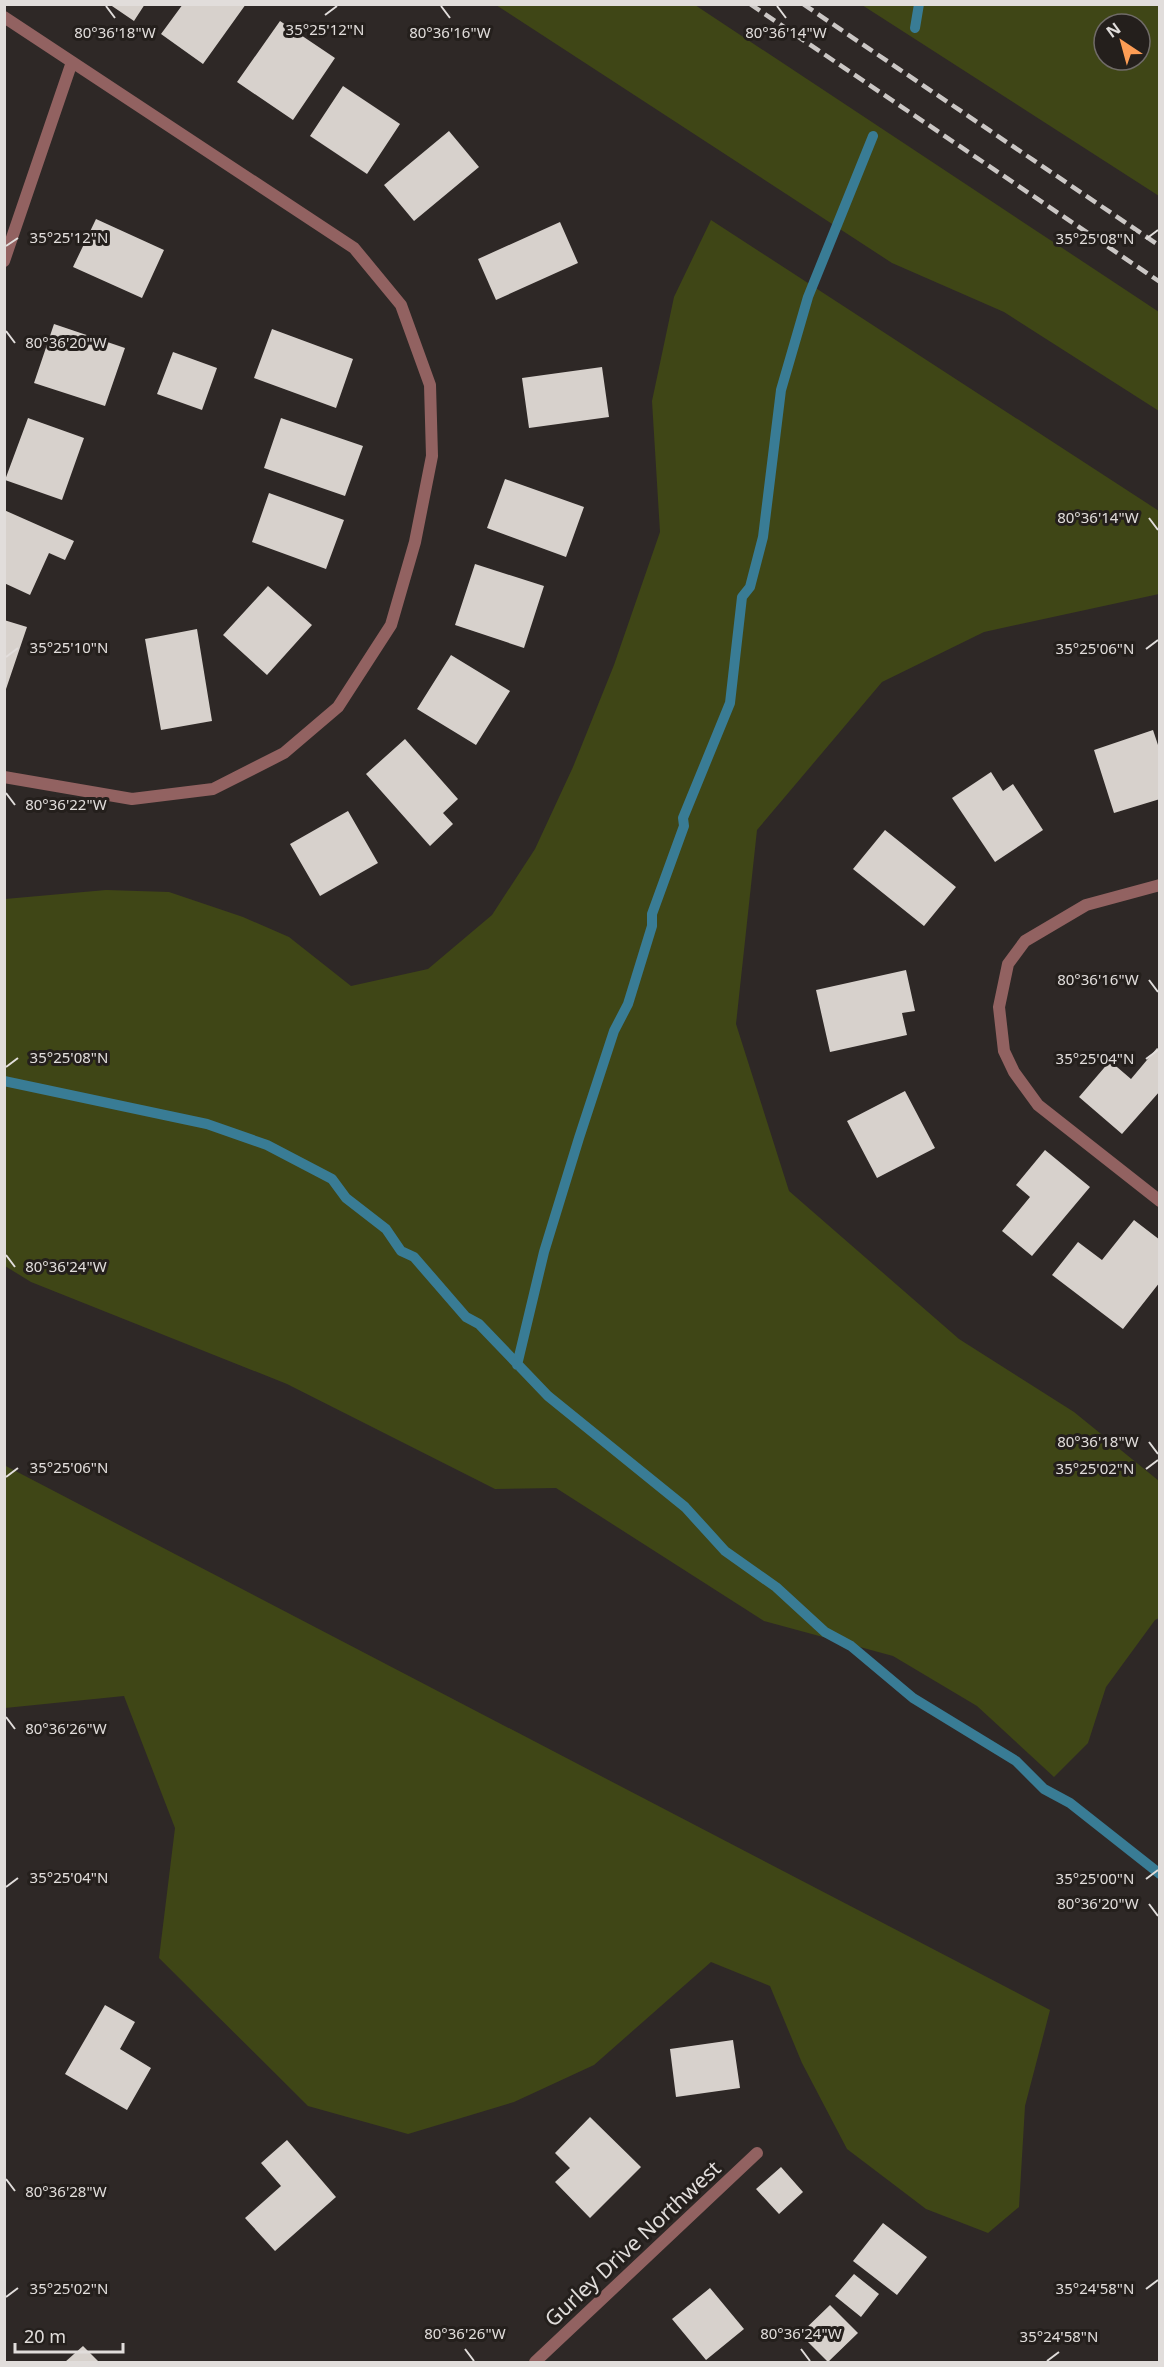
<svg xmlns="http://www.w3.org/2000/svg" width="1164" height="2367" viewBox="0 0 1164 2367" font-family="'Noto Sans',sans-serif">
<style>
.green{fill:#3f4616;fill-rule:evenodd}
.lines{fill:none;stroke-linecap:round;stroke-linejoin:round}
.stream{stroke:#397c95;stroke-width:10}
.building{fill:#d7d1cc}
.minor{stroke:#926261;stroke-width:12}
.rail{stroke:#cbc7c5;stroke-width:4.5;stroke-dasharray:12 6;stroke-linecap:butt}
.ticks{fill:none;stroke:#e1dddb;stroke-width:2}
.labels{text-anchor:middle;stroke-width:6;stroke-linejoin:round;paint-order:stroke}
.street-label{font-size:21px;fill:#e1dddb;stroke:#241f1c}
.ticks-label{font-size:15px;text-anchor:middle;fill:#e1dddb;stroke:#241f1c;stroke-width:6;stroke-linejoin:round;paint-order:stroke}
</style>
<rect width="100%" height="100%" fill="#2e2826"/>
<path class="green" d="M496,5H695L1159,312V411L1004,312L892,263Z
M862,5H1159V196ZM1104,24H1140V60H1104Z
M711,220L1159,511V594L984,632L882,682L757,830L736,1024L789,1191L959,1339L1074,1412L1159,1481V1618L1155,1620L1106,1687L1088,1743L1054,1777L977,1706L893,1656L764,1621L556,1488L495,1489L287,1384L31,1282L5,1266V899L106,890L169,892L243,917L289,937L351,986L428,969L492,915L535,849L573,767L614,665L660,532L652,401L674,297Z
M4,1465L1050,2010L1025,2106L1019,2207L988,2233L926,2209L847,2149L802,2063L770,1986L711,1962L594,2065L514,2102L408,2134L308,2106L159,1958L175,1828L124,1696L5,1708Z"/>
<g class="lines">
<path class="stream" d="M915,28L919,4
M4,1081L207,1124L267,1145L332,1179L346,1198L386,1229L401,1251L414,1257L466,1317L479,1324L548,1396L685,1507L725,1551L776,1587L825,1632L851,1646L913,1698L1016,1761L1044,1789L1070,1803L1160,1874
M517,1365L544,1252L579,1138L614,1031L628,1004L652,926V914L684,826L683,818L730,703L742,597L750,587L763,537L781,390L808,297L873,136"/>
</g>
<path class="building" d="M109,4H145L134,21Z
M183,4H246L203,64L161,34Z
M280,21L335,58L293,120L237,82Z
M343,86L400,124L367,174L310,136Z
M449,131L479,167L414,221L384,185Z
M96,219L164,250L142,298L73,267Z
M560,222L578,263L496,300L478,259Z
M54,324L125,348L105,406L34,383Z
M272,329L353,359L336,408L254,378Z
M173,352L217,368L202,410L157,394Z
M602,367L609,417L529,428L522,378Z
M28,418L84,438L62,500L5,480Z
M281,418L363,446L345,496L264,468Z
M505,479L584,507L566,557L487,528Z
M269,493L344,520L326,569L252,542Z
M4,510L74,541L65,560L49,553L30,595L4,583Z
M475,564L544,586L524,648L455,625Z
M268,586L312,625L267,675L223,635Z
M4,620L27,627L5,692L4,691Z
M197,629L212,721L161,730L145,639Z
M451,655L510,691L476,745L417,709Z
M1153,730L1160,751V799L1114,813L1094,750Z
M405,739L458,799L443,813L453,824L430,846L366,774Z
M991,772L1003,791L1013,784L1043,830L995,862L952,798Z
M348,811L378,863L320,896L290,844Z
M885,830L956,887L924,926L853,869Z
M906,970L915,1011L902,1013L907,1035L830,1052L816,990Z
M1157,1048L1160,1050V1091L1122,1134L1079,1097L1110,1061L1131,1079Z
M905,1091L935,1148L877,1178L847,1121Z
M1045,1150L1090,1187L1032,1256L1002,1231L1030,1197L1016,1185Z
M1134,1220L1160,1240V1282L1123,1329L1052,1275L1078,1242L1102,1260Z
M105,2005L135,2022L120,2049L151,2068L127,2110L65,2074Z
M733,2040L740,2088L676,2097L670,2049Z
M590,2117L641,2167L590,2218L555,2182L570,2168L555,2153Z
M287,2140L336,2197L275,2251L245,2218L281,2186L261,2163Z
M781,2167L803,2192L779,2214L756,2189Z
M883,2223L927,2257L897,2295L853,2261Z
M854,2274L879,2294L861,2317L835,2296Z
M710,2288L744,2329L706,2360L672,2319Z
M830,2305L858,2333L828,2362L800,2334Z
M83,2346L99,2362H65Z"/>
<g class="lines">
<path class="minor" d="M4,17L354,248L401,305L430,385L432,456L415,542L391,625L338,707L284,753L213,789L132,799L4,777
M4,261L72,62
M1160,885L1086,905L1025,941L1008,964L999,1007L1004,1051L1014,1072L1038,1105L1160,1201
M535,2362L757,2153"/>
<path class="rail" d="M750,4L1160,282
M803,4L1160,246"/>
</g>
<path class="ticks" d="M106,6L115,18M441,6L450,18M777,6L786,18M325,15L337,6M1146,239L1158,230M6,246L18,238M6,331L15,343M1149,518L1158,530M1146,649L1158,640M6,657L18,648M6,793L15,805M1149,980L1158,992M1146,1059L1158,1050M6,1067L18,1058M6,1255L15,1267M1149,1442L1158,1454M1146,1469L1158,1460M6,1477L18,1468M6,1717L15,1729M1146,1879L1158,1870M6,1887L18,1878M1149,1904L1158,1916M6,2179L15,2191M1146,2289L1158,2280M6,2297L18,2288M465,2349L474,2361M801,2349L810,2361M1047,2361L1059,2352"/>
<g class="labels">
<g class="street-label">
<text transform="translate(633 2244) rotate(-43)" y="7">Gurley Drive Northwest</text>
</g>
</g>
<g class="ticks-label">
<text x="325" y="35">35°25'12"N</text>
<text x="115" y="38">80°36'18"W</text>
<text x="450" y="38">80°36'16"W</text>
<text x="786" y="38">80°36'14"W</text>
<text x="69" y="243">35°25'12"N</text>
<text x="1095" y="244">35°25'08"N</text>
<text x="66" y="348">80°36'20"W</text>
<text x="1098" y="523">80°36'14"W</text>
<text x="69" y="653">35°25'10"N</text>
<text x="1095" y="654">35°25'06"N</text>
<text x="66" y="810">80°36'22"W</text>
<text x="1098" y="985">80°36'16"W</text>
<text x="69" y="1063">35°25'08"N</text>
<text x="1095" y="1064">35°25'04"N</text>
<text x="66" y="1272">80°36'24"W</text>
<text x="1098" y="1447">80°36'18"W</text>
<text x="69" y="1473">35°25'06"N</text>
<text x="1095" y="1474">35°25'02"N</text>
<text x="66" y="1734">80°36'26"W</text>
<text x="69" y="1883">35°25'04"N</text>
<text x="1095" y="1884">35°25'00"N</text>
<text x="1098" y="1909">80°36'20"W</text>
<text x="66" y="2197">80°36'28"W</text>
<text x="69" y="2294">35°25'02"N</text>
<text x="1095" y="2294">35°24'58"N</text>
<text x="465" y="2339">80°36'26"W</text>
<text x="801" y="2339">80°36'24"W</text>
<text x="1059" y="2342">35°24'58"N</text>
</g>
<rect width="1164" height="2367" fill="none" stroke="#e1dddb" stroke-width="12"/>
<g transform="translate(1122 42) rotate(324)"><circle r="28" fill="#241f1c" stroke="#706b68" stroke-width="1.5"/>
<path d="M0-4.5L10 22L0 15L-10 22Z" fill="#fd9d55"/>
<text y="-9" font-size="16" font-weight="bold" text-anchor="middle" fill="#e1dddb">N</text>
</g>
<path d="M15 2343v9h108v-9" fill="none" stroke="#e1dddb" stroke-width="3"/>
<text x="24" y="2343" font-size="18" fill="#e1dddb" stroke="#241f1c" stroke-width="4.5" paint-order="stroke">20 m</text>
</svg>
